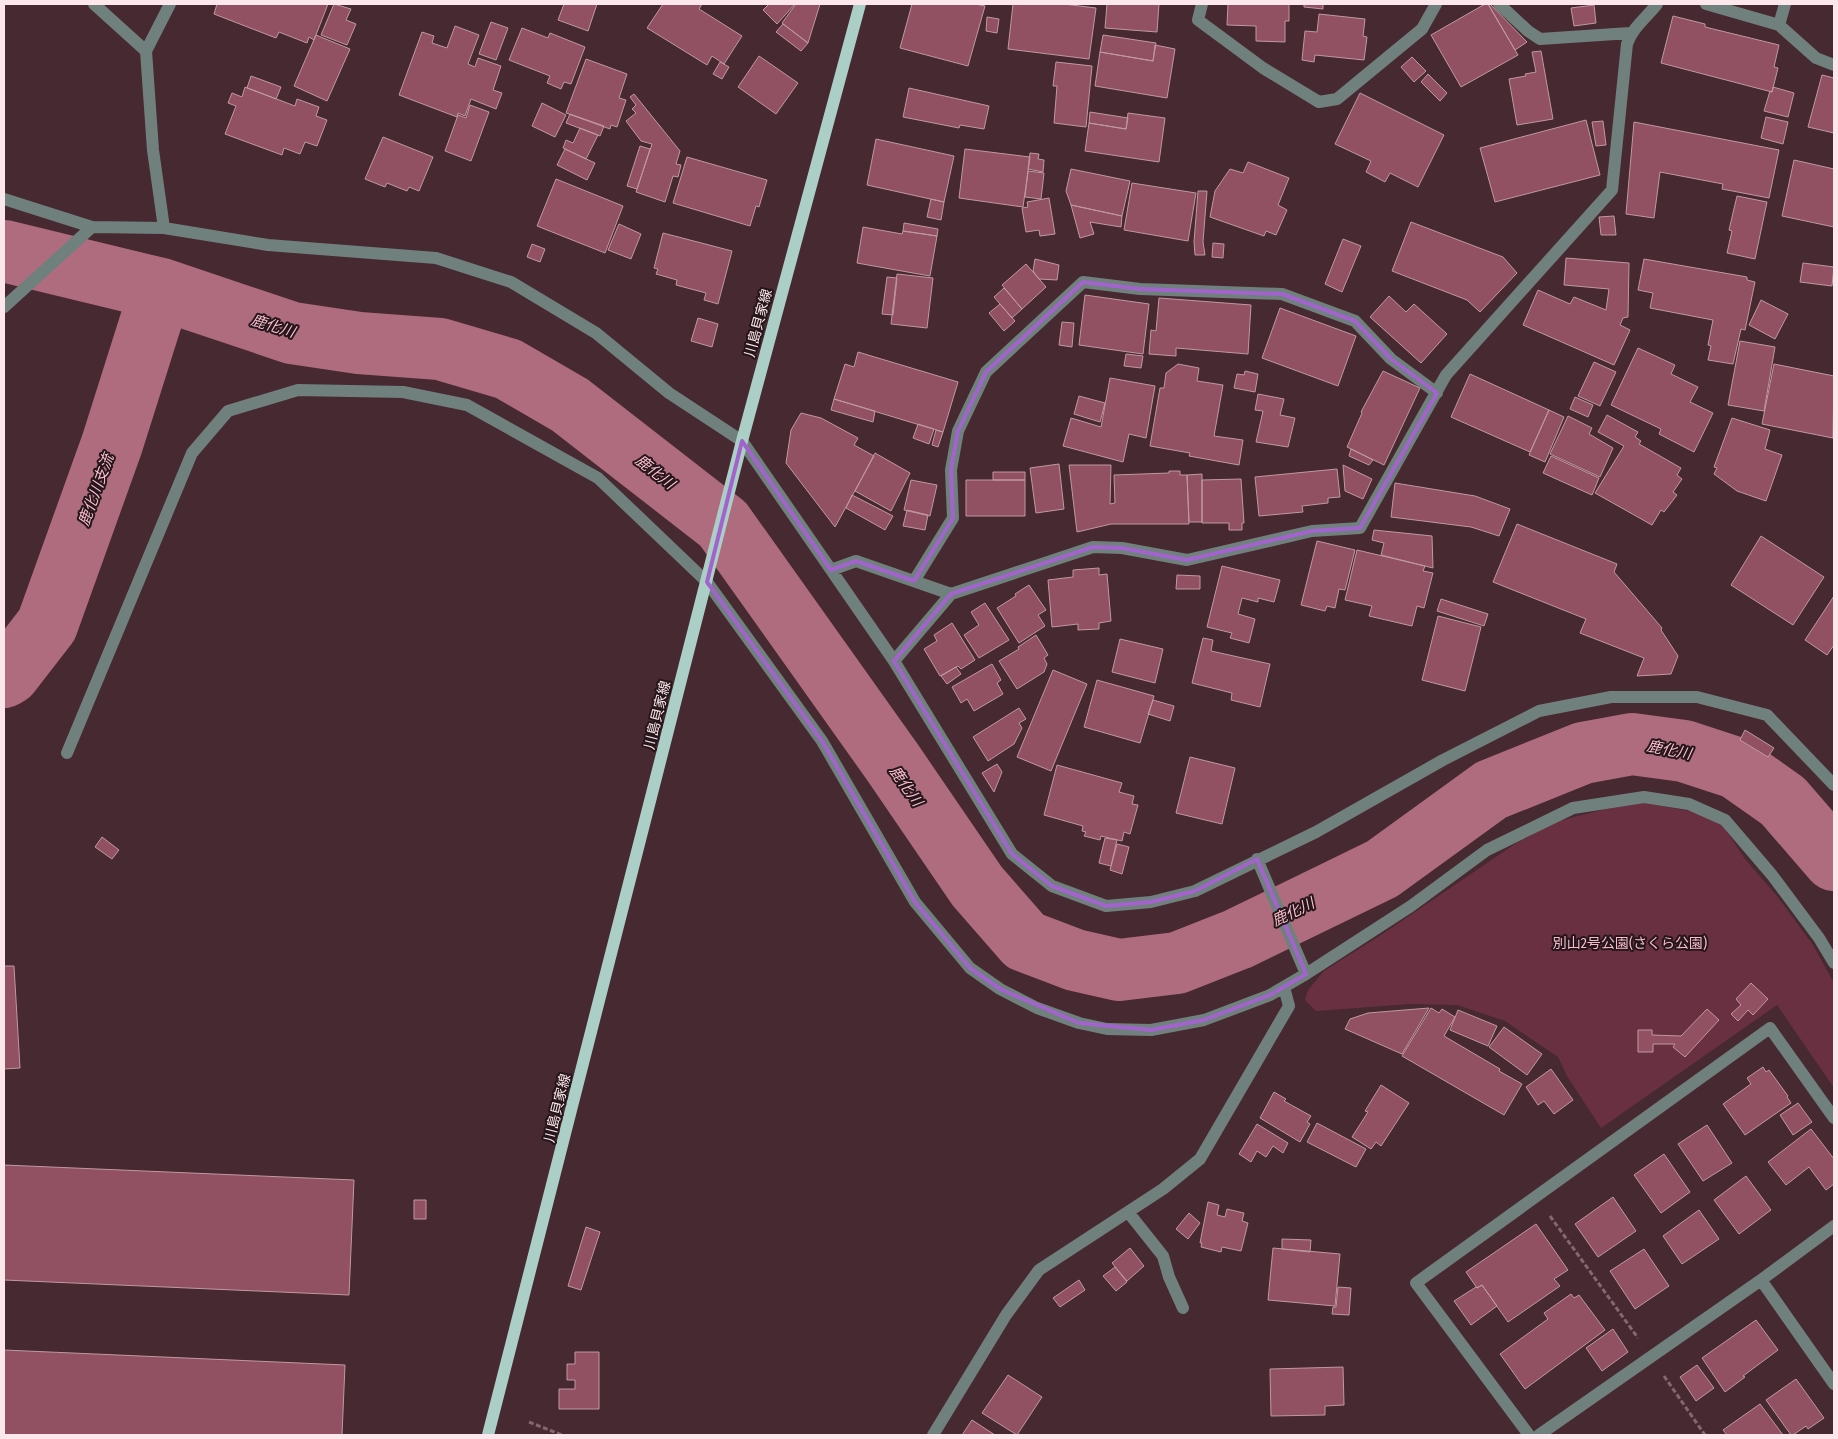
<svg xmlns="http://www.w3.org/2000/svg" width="1838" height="1439" viewBox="0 0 1838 1439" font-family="'Fira Sans Condensed','Noto Sans JP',sans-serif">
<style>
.green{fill:#693042}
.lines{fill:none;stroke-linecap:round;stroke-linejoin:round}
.river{stroke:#b06c7f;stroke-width:62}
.building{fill:#925063;stroke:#bf99a2}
.path{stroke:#83686f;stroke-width:3;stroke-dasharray:5 2.5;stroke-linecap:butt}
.minor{stroke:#70817d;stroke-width:12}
.major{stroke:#abcfc7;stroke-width:12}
.marked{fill:none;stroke:#a264cc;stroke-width:4;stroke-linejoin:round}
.labels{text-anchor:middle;stroke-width:4;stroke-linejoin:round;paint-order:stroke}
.street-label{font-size:14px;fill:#fce7ec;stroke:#24161a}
.park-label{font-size:14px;fill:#f8bccb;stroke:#24161a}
.water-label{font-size:15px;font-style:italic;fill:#fcbfcf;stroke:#24161a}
</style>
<rect width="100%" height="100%" fill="#472931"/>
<path class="green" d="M1644,803L1690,811L1722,824L1745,859L1777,896L1813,945L1834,983V1088L1777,1005L1601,1128L1567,1076L1558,1057L1505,1021L1457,1005L1410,1004L1316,1011L1305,1000L1308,990L1324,971L1384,933L1515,844L1554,822L1606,809Z"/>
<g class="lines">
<path class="river" d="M4,251L161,289L292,333L359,343L440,349L508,369L570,405L723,524L893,763L977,886L1025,941L1075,960L1119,970L1177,963L1238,939L1382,869L1491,790L1583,753L1632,744L1684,751L1736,768L1783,801L1834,860
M4,677L9,674L47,625L112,444L161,289"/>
</g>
<path class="building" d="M217,4H328L314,40L309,37L307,43L279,32L276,38L214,14Z
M334,4L351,9L346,20L356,24L347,45L321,35Z
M564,4H597L588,31L558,20Z
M663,4H702L699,9L742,36L724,64L712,56L707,65L647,28Z
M769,4H795L777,24L763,10Z
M796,4H820L808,43L782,23Z
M912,4H975L985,6L968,66L900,48Z
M1013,4H1063L1096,8L1089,59L1008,49Z
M1107,4H1159L1157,32L1105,28Z
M1228,4H1289V21H1285V42L1256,41V26L1227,25Z
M1304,4H1323V9L1304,7Z
M1485,4H1488L1518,55L1461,87L1431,35Z
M1488,4H1490L1527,42L1515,50Z
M1594,5L1596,23L1574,26L1571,8Z
M1319,14L1365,19L1363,36L1367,37L1364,60L1315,55L1314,62L1302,60L1305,31L1317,32Z
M1673,16L1705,24V27L1779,45L1774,67L1778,68L1772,92L1661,63Z
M987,17L999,19L997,33L986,31Z
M491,22L508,28L496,60L479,54Z
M783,24L808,43L801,51L776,32Z
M455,26L479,35L468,64L475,67L478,58L501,66L493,90L502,93L496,109L471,99L465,116L458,113L457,117L399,95L422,32L434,36L432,43L447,48Z
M522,28L548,38L550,33L585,47L571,84L564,82L561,89L547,83L550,76L509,60Z
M316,35L350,49L327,101L294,86Z
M1103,35L1156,43L1153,61L1100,52Z
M1155,45L1175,49L1167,98L1095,86L1100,52L1153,61Z
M1541,51L1553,119L1517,125L1509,79L1526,76L1525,74L1536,72L1532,52Z
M759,56L798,83L776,114L738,87Z
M1412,57L1426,71L1414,82L1401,67Z
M586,59L627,74L619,98L626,100L617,127L611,125L610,129L566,113Z
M720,62L729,67L722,79L713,74Z
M1056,62L1092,66L1086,127L1054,123L1057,86H1053Z
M1428,74L1447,93L1440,101L1421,82Z
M1822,75L1834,78V133L1808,127Z
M251,76L281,87L276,99L247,88Z
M245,87L295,106L297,99L319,107L316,116L327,120L317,146L305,142L300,154L284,148L282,155L225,134L236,106L228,103L232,93L242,97Z
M1773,87L1794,93L1788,117L1764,111L1770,91L1772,92Z
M909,88L989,106L984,129L960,125L959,128L903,117Z
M1360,93L1444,135L1418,187L1390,173L1385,182L1366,172L1371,161L1335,144Z
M634,94L680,151L676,164L681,165L678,177L673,176L665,202L636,192L652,144L641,141L626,121L636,113L632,109L636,105L630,97Z
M542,103L566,115L555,137L532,126Z
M470,105L489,112L471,161L445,151L458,115L466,118Z
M1090,112L1128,118L1126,129L1089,123Z
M1128,113L1165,118L1159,162L1085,151L1089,123L1126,129Z
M570,114L604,126L600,136L566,123Z
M1766,117L1788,122L1783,144L1761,138Z
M1586,120L1600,175L1495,202L1480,148Z
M1603,121L1606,145L1596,146L1592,122Z
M1634,122L1779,150L1769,198L1722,189L1723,184L1660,172L1654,218L1626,214Z
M580,128L598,135L586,159L563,148L566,140L573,143Z
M383,137L433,157L419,191L409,187L407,191L387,183L385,187L365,179Z
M876,139L954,156L944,202L867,185Z
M640,146L650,149L637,189L627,186Z
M565,149L595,163L587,180L557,165Z
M965,149L1030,157L1023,207L959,198Z
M1030,153L1039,154L1038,159L1044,160L1043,172L1028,169Z
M687,157L767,180L759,207L756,206L750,226L673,203Z
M1794,160L1834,169V227L1782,216Z
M1248,162L1289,178L1278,205L1287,210L1276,235L1266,231L1264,236L1210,217L1215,191L1230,169L1243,173Z
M1071,169L1130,181L1122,216L1071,205L1066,191Z
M1028,171L1044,173L1041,199L1025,197Z
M556,179L623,206L605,253L537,226Z
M1132,183L1196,193L1188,241L1124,230Z
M1198,191H1207L1203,242L1205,255H1195L1194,242Z
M1737,196L1767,202L1755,259L1727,253L1732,231L1729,230Z
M1049,198L1055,234L1040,236L1039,230L1026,232L1022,208L1028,207L1027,202Z
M931,199L944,202L941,220L927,217Z
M1071,205L1122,216L1121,227L1090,222L1094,234L1080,238Z
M1614,216L1616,235H1601L1599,217Z
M1411,222L1503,257L1517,273L1480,312L1467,300L1392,271Z
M904,223L938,229L937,236L903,231Z
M619,224L641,234L631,259L608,250Z
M863,227L902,234L903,231L937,236L930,276L857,263Z
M663,233L732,251L718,304L704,300L706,293L676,285L677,280L656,274L658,269L654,268Z
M1343,239L1361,246L1342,292L1325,284Z
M1213,243L1224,244L1223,258L1212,257Z
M532,244L545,249L540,262L527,257Z
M1566,258L1629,263L1628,317L1623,318L1620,325L1630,330L1614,365L1523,325L1538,290L1570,304L1574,297L1606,310L1609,289L1564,285Z
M1035,259L1059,265L1057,280L1039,279L1033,271Z
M1644,259L1747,277V280L1755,282L1745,330L1741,329L1733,364L1708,360L1711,346L1708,345L1713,320L1650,308L1653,293L1638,290Z
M1803,263L1834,267L1832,286L1800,282Z
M1026,264L1046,287L1022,309L1002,285Z
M897,274L933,278L927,328L891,324Z
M887,277L897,278L893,315L882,314Z
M1004,288L1022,309L1012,318L994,297Z
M1085,295L1149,304L1143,354L1079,345Z
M1389,296L1406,312L1414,304L1447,334L1421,363L1370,317Z
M1159,298L1251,305L1248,354L1176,348V356L1149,354L1151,330L1156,331Z
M1761,300L1788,314L1775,339L1749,325Z
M1000,304L1015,321L1004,331L989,313Z
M1280,308L1356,336L1338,386L1262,358Z
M698,318L718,324L712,347L691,341Z
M1062,322L1074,323L1072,347L1059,345Z
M1740,341L1775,347L1764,411L1728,405Z
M1638,348L1675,365L1671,374L1698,387L1690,402L1713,413L1694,452L1659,434L1661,429L1611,405Z
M858,352L958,382L943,432L834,399L845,364L854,367Z
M1126,354L1143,356L1141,368L1124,366Z
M1594,362L1616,372L1600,406L1578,396Z
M1178,364L1199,368L1197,381L1223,385L1214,436L1243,440L1239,465L1189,456L1190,453L1150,446L1160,388H1164L1166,373Z
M1774,364L1834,376L1833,438L1762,424Z
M1245,371L1258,374L1255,392L1234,388L1237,374L1244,375Z
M1383,371L1420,388L1384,465L1347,447L1362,413L1361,412Z
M1470,374L1549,410L1530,452L1451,417Z
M1110,378L1155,386L1146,438L1129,434L1123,462L1063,446L1071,418L1101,427Z
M1258,394L1284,399L1280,415L1295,418L1288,447L1256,442L1263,411L1255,410Z
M1079,396L1105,403L1100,422L1074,414Z
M1575,397L1593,405L1588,417L1570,409Z
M834,399L875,411L873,422L831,410Z
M1549,410L1564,417L1545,462L1529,455Z
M801,413L821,418L858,438L854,445L874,456L835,527L786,463L791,430Z
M1607,415L1638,432L1635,437L1641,441L1639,444L1681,468L1677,475L1682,479L1673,492L1677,495L1664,512L1661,510L1652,525L1595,493L1624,446L1598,432Z
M1568,416L1592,428L1589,434L1613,448L1600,477L1550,454Z
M1732,418L1770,430L1765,449L1782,455L1766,501L1737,491L1714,474L1717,468L1714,467Z
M918,424L934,429L929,444L913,438Z
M936,430L943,432L938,447L932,445Z
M1351,449L1373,460L1369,465L1349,456Z
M875,453L910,473L891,511L855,491Z
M1551,456L1599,478L1592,495L1543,473Z
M1059,464L1064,509L1036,513L1030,468Z
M1069,465H1111L1110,504L1115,503L1114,475L1169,473V471H1180V475H1187L1189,524H1111L1077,532Z
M1343,465L1372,479L1363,499L1345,491Z
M1337,469L1340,497L1328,498V503L1302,506L1303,512L1259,516L1255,477Z
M993,472H1025V480H993Z
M1202,474V522H1189L1187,475Z
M1241,479L1244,523H1242V530H1229V523H1202V480Z
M911,480L937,485L930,516L904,510Z
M966,480H1025V516H966Z
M1395,483L1475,496L1510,509L1499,536L1471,527L1391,517Z
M852,495L893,516L885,530L846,508Z
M907,510L928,515L925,530L903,526Z
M1517,524L1617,564L1614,572L1662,628L1661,630L1678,656L1671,674L1637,676L1644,658L1580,633L1586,619L1493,582Z
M1374,530L1432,536L1433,568L1381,555L1384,543L1372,540Z
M1761,536L1824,577L1793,625L1731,585Z
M1317,541L1355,550L1345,590L1339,589L1335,608L1327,606L1325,611L1301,605Z
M1357,550L1425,566L1423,571L1433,573L1424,608L1417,606L1412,626L1369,616L1372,606L1345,600Z
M1222,566L1280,580L1274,602L1258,598V602L1242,598L1238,614L1255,619L1249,643L1230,638L1232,633L1207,627Z
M1099,568V575L1107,574L1111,621L1099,623V629L1078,630V624L1052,627L1048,580L1073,577V570Z
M1177,575L1200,576V589H1176Z
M1029,585L1046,610L1038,615L1045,626L1019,643L997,608L1016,596L1015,594Z
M1834,596V645L1827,655L1805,640Z
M1441,599L1488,614L1484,626L1437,611Z
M985,603L1009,640L979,658L964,635L979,625L971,612Z
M1438,616L1481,627L1465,691L1422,680Z
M952,623L975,660L961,669L958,666L940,676L924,649L937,641L934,635Z
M1036,635L1048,655L1044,658L1047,664L1044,672L1017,689L999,661L1019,649L1018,647Z
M1203,638L1213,640L1211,651L1270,664L1260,707L1231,700L1232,693L1192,683Z
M1120,639L1163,649L1155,683L1112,672Z
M992,664L1001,680L997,683L1003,694L974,711L967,699L961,703L952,687Z
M956,667L961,674L947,684L941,676Z
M1053,670L1087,684L1051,771L1017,757Z
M1097,680L1154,696L1140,743L1084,727Z
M1153,700L1174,706L1170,721L1148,714Z
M1019,708L1026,719L1019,723L1022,728L1014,744L988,761L973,737Z
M1745,730L1774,748L1768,757L1740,740Z
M1190,757L1235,768L1222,824L1176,813Z
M997,764L1002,772L994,792L982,773Z
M1057,765L1122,783L1119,792L1134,796L1132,804L1138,805L1130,834L1124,832L1122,841L1101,836L1100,840L1084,836L1086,832L1082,831L1083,826L1044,815Z
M102,837L119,850L112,859L95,847Z
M1105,838L1117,840L1111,866L1099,863Z
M1117,844L1129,847L1122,874L1110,870Z
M4,966H14L20,1068L4,1069Z
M1751,983L1768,999L1753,1015L1748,1010L1738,1021L1731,1014L1741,1005L1736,999Z
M1429,1008L1402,1054L1345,1029L1350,1019L1368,1013Z
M1431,1008L1439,1013L1442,1009L1455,1017L1444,1036L1500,1069L1499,1071L1522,1084L1504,1115L1402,1056Z
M1707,1009L1719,1020L1685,1057L1673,1047L1675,1044H1653V1052H1638V1030H1652V1035L1681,1036Z
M1458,1010L1497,1026L1488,1046L1450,1030Z
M1504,1027L1542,1054L1527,1075L1489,1047Z
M1763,1067L1766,1072L1769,1070L1788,1096L1787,1097L1791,1103L1745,1135L1723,1104L1751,1084L1747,1078Z
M1551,1069L1573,1100L1554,1114L1544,1101L1538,1105L1526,1087Z
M1381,1085L1409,1103L1381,1146L1376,1142L1371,1149L1352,1137L1368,1112L1365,1111Z
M1274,1092L1286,1099L1284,1101L1311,1116L1307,1122L1310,1124L1300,1142L1260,1118Z
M1798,1103L1812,1122L1793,1135L1780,1115Z
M1317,1123L1366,1149L1356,1167L1307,1142Z
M1257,1124L1288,1143L1283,1153L1273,1146L1266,1157L1257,1151L1251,1162L1239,1154Z
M1707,1125L1732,1163L1703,1181L1678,1144Z
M1811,1129L1834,1159V1184L1826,1190L1809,1167L1786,1185L1768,1162Z
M1664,1154L1690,1192L1661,1213L1634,1175Z
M4,1165L354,1180L349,1295L4,1280Z
M1746,1176L1771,1210L1739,1234L1714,1200Z
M1613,1197L1636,1231L1598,1257L1575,1224Z
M414,1200H426V1219H414Z
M1208,1202L1219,1205L1217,1215L1225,1217L1227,1209L1244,1213L1242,1221L1248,1223L1241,1251L1222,1247L1221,1252L1201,1247L1202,1243H1200Z
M1699,1210L1719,1239L1682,1264L1663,1236Z
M1189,1213L1200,1223L1188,1239L1176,1229Z
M1536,1224L1568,1270L1554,1279L1560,1286L1508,1322L1482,1285L1477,1288L1466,1272Z
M586,1227L600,1232L581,1290L568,1286Z
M1282,1239L1311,1240L1310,1252L1282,1249Z
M1130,1248L1144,1266L1127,1281L1112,1263Z
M1273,1248L1340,1254L1335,1306L1268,1300Z
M1644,1249L1669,1286L1635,1309L1610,1271Z
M1115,1267L1127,1282L1116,1291L1103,1276Z
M1079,1280L1085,1290L1060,1307L1053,1298Z
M1482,1285L1497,1306L1471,1325L1454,1301L1476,1287L1477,1288Z
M1338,1287L1351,1288L1349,1315L1332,1314L1333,1307H1336Z
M1571,1294L1574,1298L1579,1295L1605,1330L1525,1389L1500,1354L1548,1319L1544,1313Z
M1756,1320L1778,1350L1743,1376L1745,1377L1725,1392L1702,1358Z
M1613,1329L1628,1352L1602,1371L1586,1348Z
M4,1350L345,1365L342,1435H4Z
M575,1352H599V1409H559V1389H575V1380H567V1364H575Z
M1697,1365L1714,1388L1696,1401L1680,1377Z
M1343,1367L1344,1405L1325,1406V1415L1271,1416L1270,1369Z
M1008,1375L1042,1397L1017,1435L982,1413Z
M1796,1379L1824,1418L1808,1429L1806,1426L1793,1435H1791L1766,1400Z
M1760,1404L1783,1435H1727L1723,1430Z
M972,1420L995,1435H962Z"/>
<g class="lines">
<path class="path" d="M1550,1216L1638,1338
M1664,1376L1705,1435
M529,1422L562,1435"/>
<path class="minor" d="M94,4L146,51L153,150L164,228
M1202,4L1198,20L1263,68L1319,102L1337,99L1422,29L1436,4
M1499,4L1528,31L1540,39L1630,33
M1706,4L1779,25L1816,58L1834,65
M1779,25L1785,4
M146,51L170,4
M4,199L92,227
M4,307L92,227L164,228L268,245L436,258L511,282L596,333L669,393L742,441L894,661L1012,854L1052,886L1106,906L1151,902L1195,891L1316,832L1443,760L1539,711L1611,697H1697L1767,715L1834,785
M831,570L856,561L951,594
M914,581L953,518L951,470L958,431L986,372L1083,282L1140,289L1282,294L1355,321L1391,359L1437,393
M894,661L951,594L1093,547L1122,548L1187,560L1312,531L1360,528L1446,375L1612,190L1627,44C1632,28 1647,17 1657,4
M67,753L192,453L228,411L298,390L403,392L467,405L598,478L707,582L822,741L915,902L970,968L1000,989L1037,1008L1079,1023L1107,1029L1151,1030L1204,1020L1270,995L1306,974L1257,859
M1306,974L1411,906L1487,850L1573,808L1644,797L1689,804L1725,820L1772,875L1819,938L1834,963
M1128,1212L1163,1256L1169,1277L1183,1308
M1761,1280L1834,1384
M933,1435L1006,1315L1039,1270L1163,1189L1200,1159L1289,1006L1284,987
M1529,1435L1416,1283L1770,1028L1834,1118
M1539,1435L1761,1280L1834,1226"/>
<path class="major" d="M488,1435L742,441L860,4"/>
</g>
<path class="marked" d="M1083,282L1140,289L1282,294L1355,321L1391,359L1437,393L1360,528L1312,531L1187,560L1122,548L1093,547L951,594L894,661L1012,854L1052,886L1106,906L1151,902L1195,891L1257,859L1306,974L1270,995L1204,1020L1151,1030L1079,1023L1000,989L970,968L915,902L822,741L707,582L742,441L831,570L856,561L914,581L953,518L951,470L958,431L986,372Z"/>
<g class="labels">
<g class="street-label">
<text transform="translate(758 323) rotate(-75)" y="5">川島貝家線</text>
<text transform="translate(657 715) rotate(-76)" y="5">川島貝家線</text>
<text transform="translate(557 1108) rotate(-76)" y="5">川島貝家線</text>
</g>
<g class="park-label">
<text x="1630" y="948">別山2号公園(さくら公園)</text>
</g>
<g class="water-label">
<text transform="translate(273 326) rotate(17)" y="5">鹿化川</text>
<text transform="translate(655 472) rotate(38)" y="5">鹿化川</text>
<text transform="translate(96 490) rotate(-70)" y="5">鹿化川支流</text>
<text transform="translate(1669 750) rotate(11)" y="5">鹿化川</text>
<text transform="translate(906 786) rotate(55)" y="5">鹿化川</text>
<text transform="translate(1293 912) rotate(-26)" y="5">鹿化川</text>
</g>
</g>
<rect width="1838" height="1439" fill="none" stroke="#fce7ec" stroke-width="10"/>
</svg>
